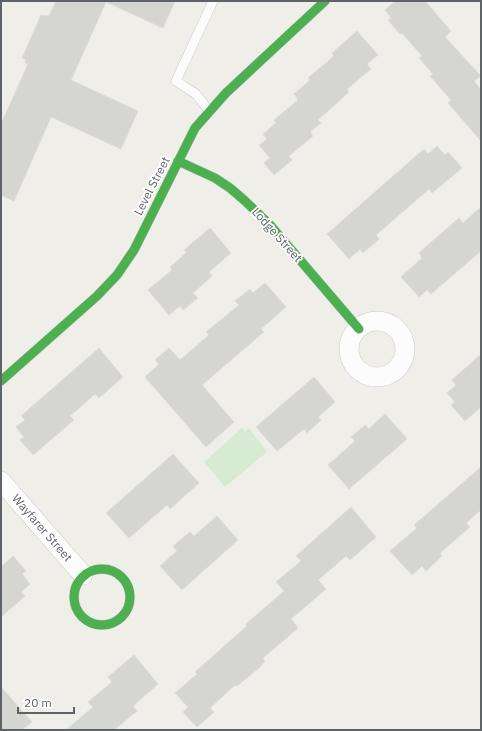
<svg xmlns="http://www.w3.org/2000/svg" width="482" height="731" viewBox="0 0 482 731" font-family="'IBM Plex Sans',sans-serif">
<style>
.green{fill:#d7ebd4}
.building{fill:#d5d5d2;stroke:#deddd8}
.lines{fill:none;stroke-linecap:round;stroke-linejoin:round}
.lane-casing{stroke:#cacaca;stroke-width:10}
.street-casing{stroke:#cacaca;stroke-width:20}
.fast-casing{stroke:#cbcbca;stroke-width:10}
.lane{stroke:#fdfcfc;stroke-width:9}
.street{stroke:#fdfcfc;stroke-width:19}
.fast{stroke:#4caf50;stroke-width:9}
.labels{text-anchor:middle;stroke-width:3.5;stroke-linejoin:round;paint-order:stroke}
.street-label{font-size:12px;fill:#5e6368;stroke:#fff}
</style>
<rect width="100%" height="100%" fill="#efeee9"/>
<path class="green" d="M242,428L245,431L249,428L267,452L225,487L204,462Z"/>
<path class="building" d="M56,1H175L163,28L106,2L71,80L138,111L121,149L51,117L14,201L1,195V124L28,64L25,63L26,60L22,58L41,15L49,16Z
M395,1H425L451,31L445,37L481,76L474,81L481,90V141L448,103L451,100L430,76L433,74L419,58L422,56L402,33L400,34L388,20L391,18L385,10Z
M357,31L378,55L367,64L371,69L347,89L349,92L318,120L321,123L310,132L313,136L289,156L292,160L274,175L264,163L270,158L259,145L267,139L263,134L276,123L274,120L298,100L294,94L310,80L308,78L334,56L332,53Z
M437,146L445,155L448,152L462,168L432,193L429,189L376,235L379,239L363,253L360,249L349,259L327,234L424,149L428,154Z
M481,207V251L431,294L427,290L419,297L401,277L422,258L419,253L429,244L459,218L463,223Z
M210,228L231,253L209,272L212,276L193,293L198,298L183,310L180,306L169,315L148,290L172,270L170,267L186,253L184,250Z
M265,283L286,307L261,329L264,332L202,385L234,422L206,447L145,377L159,364L155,360L169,348L180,360L209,335L206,332L239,305L235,301L250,289L253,293Z
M99,348L123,377L99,398L95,394L70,416L74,420L33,455L20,440L24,437L16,427L25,420L21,416Z
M481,354V407L465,421L451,405L455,402L447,393L456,385L452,380Z
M314,377L335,402L318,417L321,420L307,433L304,429L277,451L256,427Z
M385,414L407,439L349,489L328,465L355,441L351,437L365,425L369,429Z
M173,454L199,483L170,509L167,505L129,538L106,513Z
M481,467V510L466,523L470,527L440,553L442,556L426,571L422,566L412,575L390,551L417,528L414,525Z
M351,507L376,537L350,560L346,556L318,580L326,589L291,619L298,628L263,658L265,661L259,668L237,686L235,685L210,708L214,712L197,727L183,712L188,707L175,693L197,674L195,672L247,626L246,624L284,591L276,582L301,561L296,556Z
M217,516L238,540L182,590L160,566L177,551L173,546L190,532L194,536Z
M13,556L26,571L22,574L30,584L21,592L25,596L1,617V567Z
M134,655L158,684L133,706L137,711L114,730H66L93,707L88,702L112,682L108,677Z
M1,687L32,722L22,730H1Z"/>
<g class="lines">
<defs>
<path id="lane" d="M210,112L196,94L176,81L213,1"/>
<path id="street" d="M349 349a28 28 0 1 1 56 0a28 28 0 1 1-56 0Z
M1,481L83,575"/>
<path id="fast" d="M178,161L215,178L230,188L244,200L270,225L359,329
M1,381L97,296L117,275L134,250L195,128L226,93L325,1
M74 597a28 28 0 1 1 56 0a28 28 0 1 1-56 0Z"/>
</defs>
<use href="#lane" class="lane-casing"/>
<use href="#street" class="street-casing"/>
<use href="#fast" class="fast-casing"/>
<use href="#lane" class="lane"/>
<use href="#street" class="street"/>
<use href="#fast" class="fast"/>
</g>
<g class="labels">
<g class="street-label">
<text transform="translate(152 186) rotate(-63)" y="4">Level Street</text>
<text transform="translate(277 235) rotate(48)" y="4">Lodge Street</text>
<text transform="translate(42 528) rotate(49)" y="4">Wayfarer Street</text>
</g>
</g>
<rect width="482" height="731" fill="none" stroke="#5e6368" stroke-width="4"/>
<path d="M18 707v6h56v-6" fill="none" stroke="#5e6368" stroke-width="2"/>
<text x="24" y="707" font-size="12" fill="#5e6368" stroke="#ffffff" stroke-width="3" paint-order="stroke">20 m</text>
</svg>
